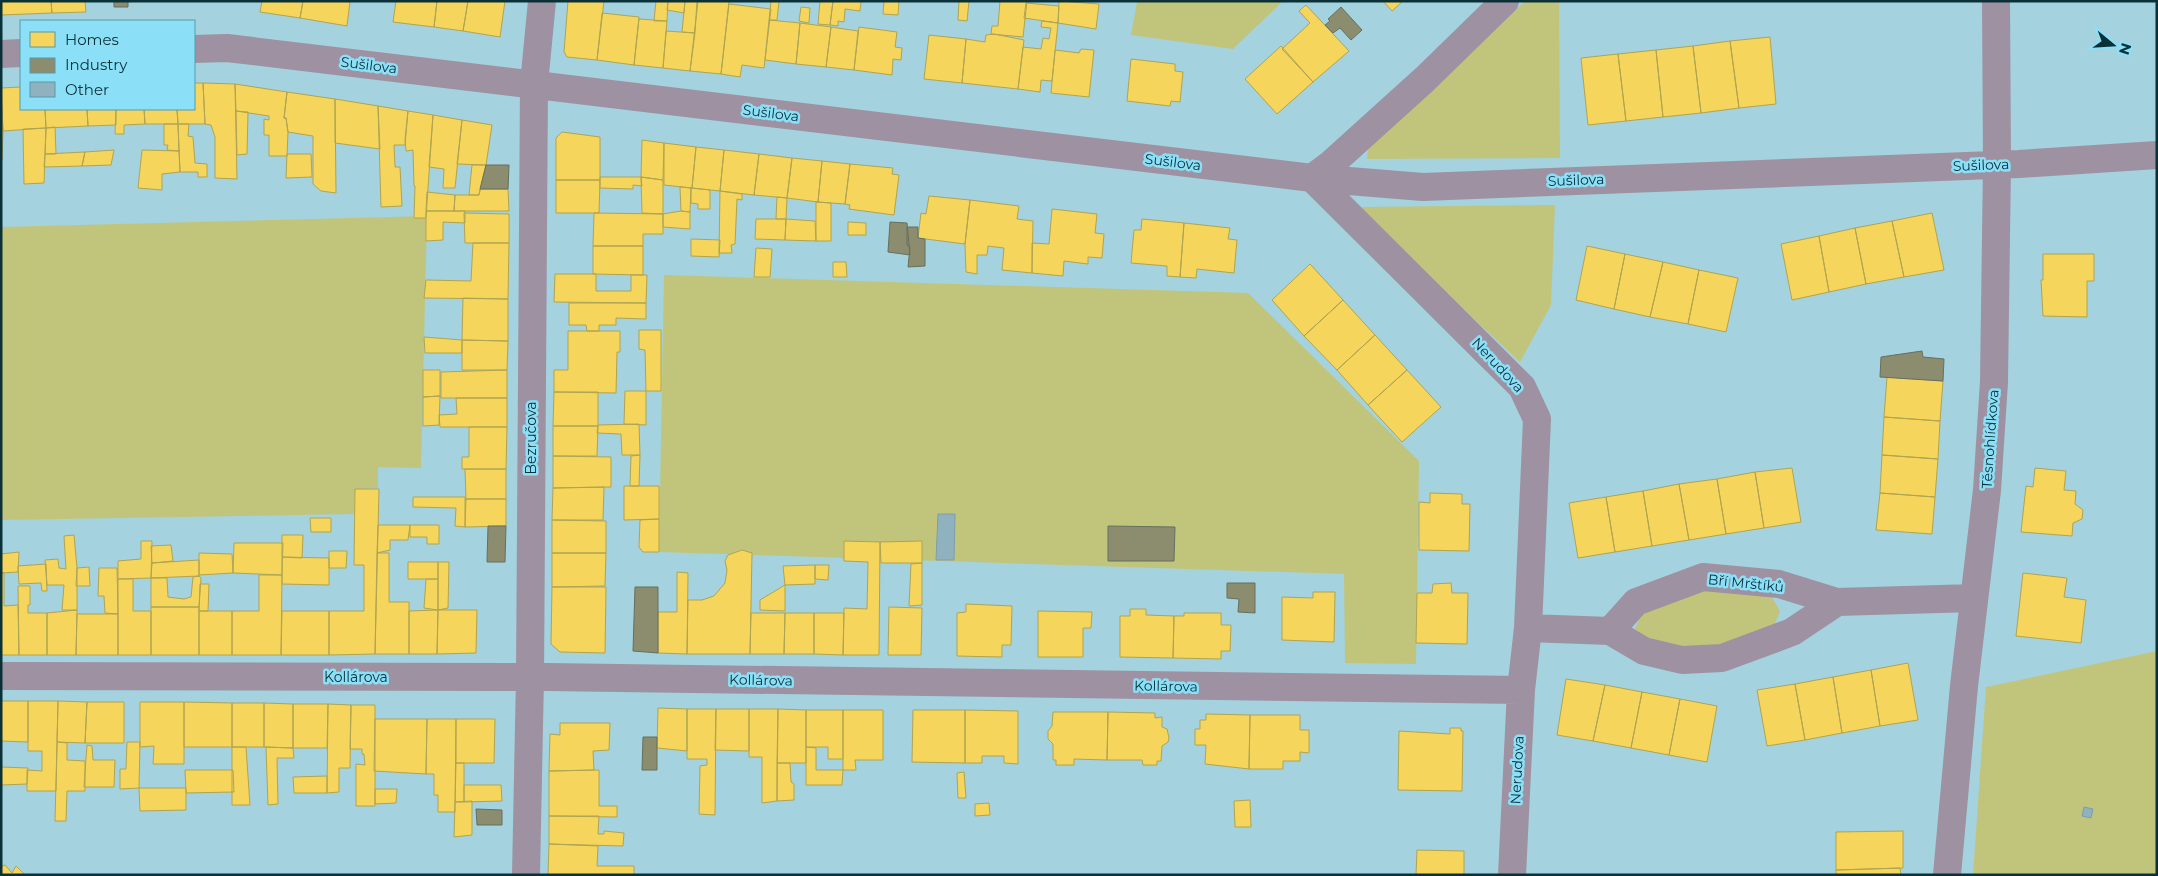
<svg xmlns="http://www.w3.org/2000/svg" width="2158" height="876" viewBox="0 0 2158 876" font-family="Montserrat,sans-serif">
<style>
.green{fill:#c1c57c}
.homes{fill:#f6d55c;stroke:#afa451}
.industry{fill:#8c8c6e;stroke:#65705e}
.building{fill:#90b2be;stroke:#7c9eab}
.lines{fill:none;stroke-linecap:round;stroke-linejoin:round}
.minor{stroke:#9e91a2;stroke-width:28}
.labels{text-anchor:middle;stroke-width:5;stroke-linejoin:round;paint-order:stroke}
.street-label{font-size:14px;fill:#0a3038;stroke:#8be0f7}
</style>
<rect width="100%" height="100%" fill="#a4d2de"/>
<path class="green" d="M1130,1H1283L1233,49L1131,35L1137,2Z
M1525,1H1559L1560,158L1367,159L1368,148Z
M1555,205L1551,305L1520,362L1362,214V207Z
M427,216L421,468L378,467V488L355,489V514L1,520V227Z
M664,275L1248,293L1419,461L1416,664L1345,663L1344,574L659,552Z
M1702,590L1772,597L1780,611L1774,626L1762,636L1685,652L1645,642L1635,629L1642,612Z
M2157,651V875H1973L1986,687Z"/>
<path class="homes" d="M1,1H51L52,13L1,15Z
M51,1H85L86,12L52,13Z
M262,1H303L300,18L260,12Z
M303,1H350L347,26L300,18Z
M396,1H437L434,27L393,22Z
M437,1H468L463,31L434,27Z
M468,1H505L500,37L463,31Z
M568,1H604L597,60L567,57L564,52Z
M656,1H668L667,21H654Z
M668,1H685L684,13L667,10Z
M685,1H697L695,33L682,32Z
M698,1H729L721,74L690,71Z
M771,1H779L777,20H769Z
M820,1H833L830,25L818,24Z
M833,1H861L860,11L845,9L844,22L838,21V26L830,25Z
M884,1H899L898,15L883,14Z
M959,1H969L967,21L958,20Z
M1000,1H1027L1023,37L991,34L992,26H998Z
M1059,1L1099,4L1096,29L1058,23Z
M1383,1H1403L1392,11Z
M1026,3L1059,6L1058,23L1024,18Z
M729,4L771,9L764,68L742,65L740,77L721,74Z
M1306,5L1349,51L1313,82L1282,49L1310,23L1299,11Z
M801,7L810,8L809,23L799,21Z
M602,13L639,17L634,65L597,60Z
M639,19L667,21L663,68L634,65Z
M769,20L800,23L796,64L765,60Z
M1042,21L1058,23L1052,81L1041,80L1040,92L1018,89L1023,47L1041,49L1043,38L1049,39L1051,28L1041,27Z
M800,23L831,27L826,67L796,64Z
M831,27L858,31L854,70L826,67Z
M859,27L897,32L895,47L902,48L901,60L893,59L892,75L854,70Z
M666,31L695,33L690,71L663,68Z
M994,34L1024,40L1018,89L962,83L966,39L985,42L986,35Z
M929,35L966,39L962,83L924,79Z
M1770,37L1776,104L1739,108L1730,41Z
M1730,41L1739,108L1701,113L1693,46Z
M1281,46L1313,82L1277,114L1245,79Z
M1693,46L1701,113L1663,117L1656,50Z
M1081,49L1094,50L1089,97L1051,93L1055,50L1079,53Z
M1656,50L1663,117L1626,121L1618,54Z
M1618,54L1626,121L1588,125L1581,58Z
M1131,59L1175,64V71L1183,72L1180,102L1171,101L1170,106L1127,101Z
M194,83H203L205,124H178L177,109H194Z
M203,83L235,84L237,179L215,178V137L211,125L205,124Z
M235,84L287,92L284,118H286L288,132L287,156H269V135H264V119L269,120V116L236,111Z
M21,87V109H45L46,128L3,131L1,88Z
M287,92L335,99L336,193L321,191L313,184V136L288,132L286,118H284Z
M1,94L3,131L2,160H1Z
M335,99L378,106L380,149L335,143Z
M378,106L408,111L405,145H394L395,167H400L402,206L381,207Z
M45,109H87L88,126L46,128Z
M87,109H116V125L88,126Z
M116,109H144L145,124L124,125V134H115Z
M144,109H177L178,124H145Z
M236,111L248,112L247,154L237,155Z
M408,111L433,115L426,218H414L415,186H414L413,150L406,151L405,139Z
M433,115L462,120L455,188H443L444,169L429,167Z
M462,120L492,125L486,165L457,164Z
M164,124H178L179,151L167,150L168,145H164Z
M178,124H189L188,136L193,137L195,163L207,164V177H198V172H180Z
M55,127L56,154H45L46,128Z
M46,128L44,183L24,184L23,129Z
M562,132L600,137V180H556V138Z
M642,140L664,143L663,180L641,177Z
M664,143L696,147L692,188L664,185Z
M696,147L724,150L720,191L692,188Z
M114,150L111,165L82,166L85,152Z
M142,150L179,151L180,172L162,174V190L138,188Z
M724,150L759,154L754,195L720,191Z
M85,152L82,166L44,167L45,154Z
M287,154H311L312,177L286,178Z
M759,154L792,158L787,198L754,195Z
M792,158L822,161L818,202L787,198Z
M822,161L850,164L845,204L818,202Z
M850,164L893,168L892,174L899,175L894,215L849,209L850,205L845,204Z
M472,165H486L479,195H469Z
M600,177H641L642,186L633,185V189L600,188Z
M641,177L663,180V214L642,213Z
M556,180H600L599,213H556Z
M680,187L691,188L690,212L681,211Z
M691,188L710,190V209H698V204L691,203Z
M480,189H508L509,211H454L455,195H479Z
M720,191L742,194V200L737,199L735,244L731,245L732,253H719Z
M427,192L455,195L454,211H426Z
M929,196L970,200L965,244L918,238L921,213L926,214Z
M777,197L787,198L786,219H776Z
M970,200L1019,206L1017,219L1033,221L1032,273L1002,270L1004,248L988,246L987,255H977V274L966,272L965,244Z
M816,202L831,203V241H816Z
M1052,209L1097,214L1095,233L1104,234L1102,258L1088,257V264L1064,261L1063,276L1032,273V243L1049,244Z
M426,211H465V223L443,222V240L426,241Z
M681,211L690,212V229L663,227V214Z
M464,213L509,214V243H465Z
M594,213L663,214V234H643V246H593Z
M1932,213L1944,270L1904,277L1892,221Z
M756,219H786L785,240L755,239Z
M786,219L815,221L816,241L785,240Z
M1142,219L1184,223L1180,277L1167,276V266L1131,263L1134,230H1141Z
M1892,221L1904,277L1866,284L1855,228Z
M848,222L866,223V235H848Z
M1184,223L1230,228L1228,239L1237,240L1234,273L1197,269L1196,278L1180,277Z
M1855,228L1866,284L1829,292L1819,236Z
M1819,236L1829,292L1792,300L1781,244Z
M691,239L720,240L719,257L691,256Z
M473,243H509L508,299L424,298L426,280L471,281Z
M593,246H643V275L593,274Z
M1587,246L1625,254L1614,309L1576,300Z
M756,248L772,249L770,277H754Z
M1625,254L1663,262L1650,317L1614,309Z
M2043,254H2094V281H2087V317L2043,316L2041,280H2043Z
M833,262H846L847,277H833Z
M1663,262L1699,270L1688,324L1650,317Z
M1310,264L1343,300L1304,336L1272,300Z
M1699,270L1738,278L1726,332L1688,324Z
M555,274H596V291H631V275H647L646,303L554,302Z
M463,298L508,299V341L462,340Z
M1343,300L1375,335L1337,370L1304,336Z
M569,303H646V319L616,318V325H599V331H587L586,325H569Z
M639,330H661V391H646L645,350L639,349Z
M568,331H620V352H617L616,393L554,392V370H568Z
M1375,335L1407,370L1368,405L1337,370Z
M424,337L462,340V353H425Z
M462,340L508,341L507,370H462Z
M423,370H440V396L423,397Z
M507,370V398H441V372Z
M1407,370L1441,407L1402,442L1368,405Z
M1887,377L1943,381L1940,421L1884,417Z
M625,391H646V425L624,424Z
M554,392H598V426H553Z
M440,396L439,425L423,426V397Z
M456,398H507V427H440L439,415L457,414Z
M1884,417L1940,421L1938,459L1882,455Z
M639,424L640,455H622L621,434L597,433L598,425Z
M553,426H598L597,456H553Z
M469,427H507L506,469H462V457H469Z
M640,455L639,486H630L631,456Z
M1882,455L1938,459L1935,497L1880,493Z
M553,456L611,457V487L553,488Z
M1792,468L1801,522L1764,528L1755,472Z
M2035,468L2066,471L2064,490L2076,491L2075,504L2083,510L2082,519L2073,523L2072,536L2021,532L2026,486L2033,487Z
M465,469H506V499H466Z
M1755,472L1764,528L1726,534L1717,479Z
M1717,479L1726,534L1689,540L1679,484Z
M1679,484L1689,540L1652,546L1643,491Z
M624,486H659V519L624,520Z
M604,487L603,520H552L553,488Z
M355,489H379L375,654L329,655V611H364V565H354Z
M1643,491L1652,546L1615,552L1606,497Z
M1430,493L1462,494V504H1470L1469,551L1419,550V502L1430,503Z
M1880,493L1935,497L1932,534L1876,530Z
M413,497H465V527L455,526L456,508L413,507Z
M1606,497L1615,552L1578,558L1569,503Z
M466,499H506V526L465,527Z
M310,518H331V532H311Z
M659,519V552H643L639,547L640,520Z
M552,520L606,521V553H552Z
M378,525H410L408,540H390V550L377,553Z
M410,525H439V544H427V537H410Z
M74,535L77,568V610H62L64,585H47L45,560L58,559L59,568L66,569L64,536Z
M282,535H303L302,558L282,557Z
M141,541H152L151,578L118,579V561L141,559Z
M844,541L880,542L879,655H843L844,608L867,609L868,562L844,561Z
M922,541V563H881L880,542Z
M234,543H283L282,575L233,573Z
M171,545L173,561L152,563L151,546Z
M742,550L752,553L750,654H687L688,600H702L714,596L725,583L727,570L725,561L728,555Z
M329,551H347L346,568H329Z
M19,552L18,572L1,573V554Z
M199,553L232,554L233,573L199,575Z
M377,553H389V602H409V654H375Z
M552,553H606L605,586L552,587Z
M282,557L329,558V585L282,584Z
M199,560V576L151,578L152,563Z
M408,562H438V579H408Z
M438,562H449L448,608L438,610Z
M922,563V605L909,606L911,564Z
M46,564L47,591H42L41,583L19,584L18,566Z
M815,565V584L785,585L783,566Z
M815,565H829L828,580L815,579Z
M89,567L90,586H76L77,568Z
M99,568H117L118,614L105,613L104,596H98Z
M677,572L688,573L687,654L658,653V612H677Z
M1,573H4V606L18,605L19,655H1Z
M2023,573L2067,578L2064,597L2086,600L2081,643L2016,636Z
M259,575H282L281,655H232V611H259Z
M199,576L201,578L199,607H151V578H167L168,597L184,599L191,597L193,577Z
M118,579H133V611H151V655H118Z
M426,579H438V610L424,608Z
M1451,583L1452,593H1468L1467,644L1416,643L1417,593H1432L1433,584Z
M200,584H209L208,611H199Z
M785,585V611L760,610V600Z
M18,586H30V605H28V613H47V655H19Z
M552,587H606L605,653L560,652L551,644Z
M1313,592H1335L1334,642L1282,640V597L1313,598Z
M966,604L1012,606L1011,645H1002V657L957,656V613L966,612Z
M151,607H199V655H151Z
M889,607L922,608L921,655H888Z
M1130,609H1146V615L1174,616L1173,658L1120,657V616H1130Z
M77,610L76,655H47V613Z
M438,610H477L476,653L437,654Z
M438,610L437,654H409V611Z
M199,611H232V655H199Z
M282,611H329V655H281Z
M1038,611L1092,612L1091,628H1083V657H1038Z
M751,613H785L784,654H750Z
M785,613H814V654H784Z
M814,613H844L843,655L814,654Z
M1184,613H1221V625H1231L1230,651H1221V659L1173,658L1174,616H1184Z
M77,614H118V655H76Z
M1908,663L1918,720L1880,726L1871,670Z
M1871,670L1880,726L1842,733L1833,677Z
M1833,677L1842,733L1805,740L1795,684Z
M1566,679L1605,685L1593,741L1557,735Z
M1795,684L1805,740L1767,746L1757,690Z
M1605,685L1642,692L1631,748L1593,741Z
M1642,692L1680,699L1669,755L1631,748Z
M1680,699L1717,706L1707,762L1669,755Z
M1,701H28V742L1,741Z
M28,701H58L56,791H27V770L42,771V751H28Z
M58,701L87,702L85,743L57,742Z
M87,702H124V743H85Z
M140,702H184V764H153L154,746L140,747Z
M184,702L232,703V747H184Z
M232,703H264V747H232Z
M264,703L293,704V748L264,747Z
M293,704H328L327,748H293Z
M328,704L351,705L350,768H339V792L327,793Z
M351,705H375V806H356V764L365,765L364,754H362V749H350Z
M658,708L687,709V751L657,748Z
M687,709H716L715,815L699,814L700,766L707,765V759H687Z
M716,709H749V751L715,750Z
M749,709H778L777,801L762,803V757H749Z
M778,709L806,710V763H777Z
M806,710H843V759H828V747H806Z
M843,710H883V760H855L856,770H843Z
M913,710H965V763L912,762Z
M965,710L1018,711V764L1004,763V756H982V763H965Z
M1053,712H1108L1107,760L1074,759V765H1056V760H1053V744L1048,739V731L1052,726Z
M1108,712L1155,713V718L1162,717V727L1167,729L1169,738L1168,742L1162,746L1161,761H1157V765H1143L1142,760H1107Z
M1206,714L1250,715L1249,769L1205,764L1206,745H1195V729H1200V720H1206Z
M1250,715H1300V730H1309V753L1300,752V761H1283V769H1249Z
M375,719H427L426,774L374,771Z
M427,719H456L455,812H438V795H434V774H426Z
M456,719H495L494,763H456Z
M560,723H610L609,750L593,751L594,770L549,771L550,734L560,735Z
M1450,728H1461V731H1463L1462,791L1398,790L1399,731L1450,734Z
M57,742L67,743V760L85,761V791H67L66,821H55Z
M127,742H140L139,788L120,789V769H126Z
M87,745L92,746L93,760H115L114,787H84Z
M232,747H246L250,805H232Z
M266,747L293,748L294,758H277L278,804L268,805Z
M806,747L816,748V770H843L842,785H806Z
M456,763H464V802H455Z
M777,763H790L791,782L794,784V800L777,801Z
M1,767L28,768L27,784L1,785Z
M185,770H233L234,792L186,793Z
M599,770V806H617V817L549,816V771Z
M964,772L966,798H958L957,773Z
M327,776V793H294L293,777Z
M464,785H501L502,801L464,802Z
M139,788H186V810L140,811Z
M375,789H397L396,803L375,804Z
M1250,800L1251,827H1235L1234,801Z
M472,801V835L454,837L455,802Z
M989,803L990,815L975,816V804Z
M549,816H599L598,834H604V831L624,833L623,846L549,844Z
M1903,831V868L1836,870V832Z
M549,844L598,846L597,866H634V875H548Z
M1417,850L1464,851V875H1416Z
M5,865L12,873L16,866L25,875H1V867Z
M1900,868L1901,875H1836V870Z"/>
<path class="industry" d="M114,1H128V7H114Z
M1341,7L1362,30L1351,40L1340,28L1333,33L1325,25L1330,21L1328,19Z
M486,165H509L508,189H480Z
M890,222L907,223L910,255L888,252Z
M907,227H918V238L925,239V266L908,267L910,247L907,245Z
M1922,351L1923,357L1944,359L1943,381L1880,377L1881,357Z
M488,526H506L505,562H487Z
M1108,526L1175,527L1174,561H1108Z
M1227,583H1255V613L1238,612L1239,599L1227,598Z
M635,587H658V653L633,651Z
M643,737H657V770H642Z
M476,809L502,810V825H477Z"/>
<path class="building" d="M938,514H955L954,560H936Z
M2084,807L2093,809L2091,818L2082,816Z"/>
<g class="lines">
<path class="minor" d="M1505,1L1425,79L1331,164L1312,178L1522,387L1537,419L1528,628L1521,690L1512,875
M194,49L227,48L1312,178L1423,187L2019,164L2157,155
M1,54L21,53
M1837,602L1779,584L1703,577L1636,602L1610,631L1644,651L1682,660L1722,658L1792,632L1837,602L1974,598
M1528,628L1610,631
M1,676L547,677L1521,690
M526,875L530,677L534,84L542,1
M1947,875L1964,686L1987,490L1994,382L1997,164L1996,1"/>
</g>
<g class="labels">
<g class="street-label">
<text transform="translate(369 65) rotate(7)" y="5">Sušilova</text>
<text transform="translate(771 113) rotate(7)" y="5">Sušilova</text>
<text transform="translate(1173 162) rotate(7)" y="5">Sušilova</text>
<text transform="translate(1981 165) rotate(-2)" y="5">Sušilova</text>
<text transform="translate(1576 180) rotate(-2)" y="5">Sušilova</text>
<text transform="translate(1498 365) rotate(47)" y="5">Nerudova</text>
<text transform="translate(531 438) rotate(-90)" y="5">Bezručova</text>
<text transform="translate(1990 439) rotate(-86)" y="5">Těsnohlídkova</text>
<text transform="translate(1746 583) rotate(6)" y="5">Bří Mrštíků</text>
<text x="356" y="682">Kollárova</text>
<text transform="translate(761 680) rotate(1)" y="5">Kollárova</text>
<text transform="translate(1166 686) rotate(1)" y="5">Kollárova</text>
<text transform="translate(1517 770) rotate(-87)" y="5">Nerudova</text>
</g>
</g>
<rect width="2158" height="876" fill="none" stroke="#0a3038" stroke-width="5"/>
<rect x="20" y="20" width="175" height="90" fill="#8be0f7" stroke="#579aab"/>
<rect x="30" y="32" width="25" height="15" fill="#f6d55c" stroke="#579aab"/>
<text x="65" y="45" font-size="15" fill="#0a3038">Homes</text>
<rect x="30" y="58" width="25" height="15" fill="#8c8c6e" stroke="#579aab"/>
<text x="65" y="70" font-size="15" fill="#0a3038">Industry</text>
<rect x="30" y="82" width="25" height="15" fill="#90b2be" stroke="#579aab"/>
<text x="65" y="95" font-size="15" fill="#0a3038">Other</text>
<g transform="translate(2113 45) rotate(108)" stroke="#8be0f7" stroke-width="4" paint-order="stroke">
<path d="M0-4L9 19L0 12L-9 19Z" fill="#0a3038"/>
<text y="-8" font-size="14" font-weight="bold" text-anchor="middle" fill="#0a3038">N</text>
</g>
</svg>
